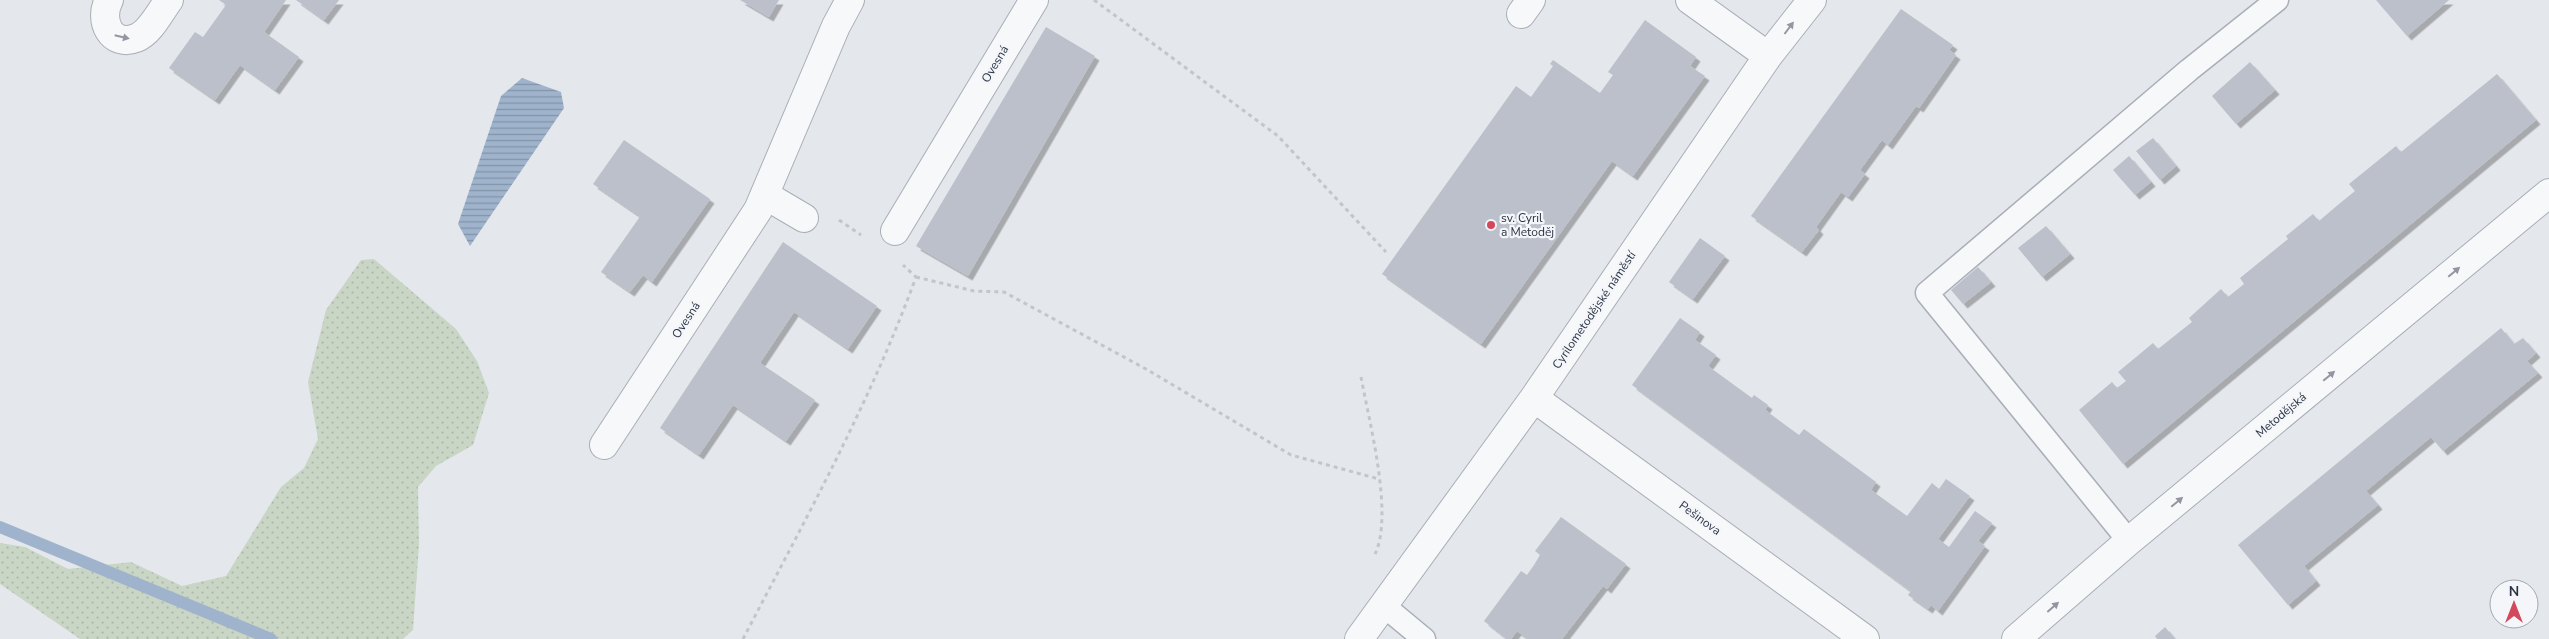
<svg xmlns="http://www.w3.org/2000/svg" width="2549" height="639" viewBox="0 0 2549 639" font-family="'Nunito Sans',sans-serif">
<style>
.grass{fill:url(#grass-dots)}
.water{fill:url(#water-rules)}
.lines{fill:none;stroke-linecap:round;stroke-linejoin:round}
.stream{stroke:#9fb4cc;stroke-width:12}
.building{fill:#bbc0ca;filter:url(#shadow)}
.service-casing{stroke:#a9aeb7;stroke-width:25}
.minor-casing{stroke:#a9aeb7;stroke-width:30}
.path{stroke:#c2c5cb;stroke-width:3;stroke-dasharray:4 4;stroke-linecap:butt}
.service{stroke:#f7f8fa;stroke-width:22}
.minor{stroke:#f7f8fa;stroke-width:28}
.oneway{fill:#9196a0}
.poi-dot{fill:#d1495b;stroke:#f4f6f9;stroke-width:2}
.labels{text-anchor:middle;stroke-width:4.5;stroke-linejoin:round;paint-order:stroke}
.street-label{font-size:12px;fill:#2b3445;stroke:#f4f6f9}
.poi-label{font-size:12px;fill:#2b3445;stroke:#f4f6f9;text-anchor:start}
</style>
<defs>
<pattern id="grass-dots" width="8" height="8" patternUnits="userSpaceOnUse" patternTransform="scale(1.25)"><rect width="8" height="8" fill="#c9d6c5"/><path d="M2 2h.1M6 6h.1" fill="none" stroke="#adb8ab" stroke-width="1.8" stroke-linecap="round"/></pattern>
<pattern id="water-rules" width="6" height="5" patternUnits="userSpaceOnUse" patternTransform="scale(1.25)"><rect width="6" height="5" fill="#9fb4cc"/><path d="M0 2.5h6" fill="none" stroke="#8293a7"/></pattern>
<filter id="shadow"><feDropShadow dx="4.5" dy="4.5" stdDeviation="0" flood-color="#0004"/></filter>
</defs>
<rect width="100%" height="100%" fill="#e4e7ec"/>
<path class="grass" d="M374,259L456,329L477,361L489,393L473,445L436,466L418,487L419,544L413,630L403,639H80L0,584V543L25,547L68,569L131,562L182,586L226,576L281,487L304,468L318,439L308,382L326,310L361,260Z"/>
<path class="water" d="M522,78L561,92L564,108L470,246L458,224L501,96Z"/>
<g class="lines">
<path class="stream" d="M0,527L271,639"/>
</g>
<path class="building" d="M219,0H286L264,32L299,57L275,90L240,65L215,100L169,68L195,32L203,37L226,5Z
M296,0H339L324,20Z
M740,0H779L769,17Z
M2376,0H2449L2407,36Z
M1901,9L1953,45L1949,50L1956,55L1919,108L1916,106L1888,145L1882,140L1860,170L1865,174L1848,197L1841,192L1816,227L1819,230L1802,252L1751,216Z
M1645,20L1696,57L1690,66L1705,76L1633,176L1612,161L1481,344L1382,274L1516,86L1531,97L1553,66L1550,64L1553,60L1600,93L1613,75L1608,72Z
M1046,27L1095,56L968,276L916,246Z
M2250,62L2275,90L2236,124L2212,96Z
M2497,74L2536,120L2123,464L2079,410L2112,382L2117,388L2126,381L2118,372L2153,343L2158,349L2192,322L2189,318L2221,289L2228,297L2244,284L2240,278L2288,239L2286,236L2313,214L2319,221L2339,204L2355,191L2349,184L2396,146L2401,152Z
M2153,138L2176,166L2160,180L2136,151Z
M624,140L710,199L652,282L643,275L630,292L601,272L639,218L638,215L593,184Z
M2129,156L2151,182L2135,195L2113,170Z
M2046,226L2070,254L2042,277L2018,248Z
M1700,238L1725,256L1693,299L1669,282Z
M783,242L877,306L848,349L794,312L760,363L815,400L786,441L733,405L699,455L660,428Z
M1978,267L1991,282L1963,304L1951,290Z
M1680,318L1700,332L1695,340L1716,355L1708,366L1752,398L1754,395L1768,405L1765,410L1799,435L1804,429L1876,482L1871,490L1907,516L1932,483L1939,489L1946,479L1970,496L1938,539L1949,547L1975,511L1992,523L1978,541L1985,546L1938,611L1931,605L1928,609L1908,595L1911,591L1904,586L1632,385Z
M2501,328L2514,344L2523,338L2536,353L2527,361L2538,373L2443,451L2431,437L2366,491L2378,505L2304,566L2316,581L2288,605L2238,545Z
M1561,517L1626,564L1607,589L1603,586L1562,639H1528L1517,631L1511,639H1507L1484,621L1521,571L1527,575L1534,565L1540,555L1535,551Z
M2165,627L2175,639H2157L2155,636Z"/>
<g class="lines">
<defs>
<path id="service" d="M2129,541L1927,293L2189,70L2277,0
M1383,605L1424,639"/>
<path id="minor" d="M109,0C98,20 111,48 136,38C150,33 160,12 169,0
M1690,0L1768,56
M1521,14L1531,0
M765,195L804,218
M895,231L1034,0
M1534,398L1865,639
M604,445L758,210L836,26L850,0
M1359,639L1534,398L1768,56L1812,0
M2016,639L2129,541L2549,193"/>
</defs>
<use href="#service" class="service-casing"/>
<use href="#minor" class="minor-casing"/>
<path class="path" d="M1094,0L1278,136L1386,252
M839,220L861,235
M916,277L974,291L1004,292L1146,369L1291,455L1379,479
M1361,377C1369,421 1394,515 1375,554
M743,639C805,520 870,403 916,277L903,265"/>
<use href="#service" class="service"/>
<use href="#minor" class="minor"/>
</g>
<defs><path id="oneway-solid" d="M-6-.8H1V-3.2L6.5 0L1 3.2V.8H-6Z" transform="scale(1.25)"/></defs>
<g class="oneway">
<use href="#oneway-solid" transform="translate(1789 28) rotate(-53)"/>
<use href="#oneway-solid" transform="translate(122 37) rotate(13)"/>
<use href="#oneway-solid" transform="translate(2454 272) rotate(-40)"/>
<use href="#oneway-solid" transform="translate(2329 376) rotate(-40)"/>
<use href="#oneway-solid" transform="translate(2177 502) rotate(-40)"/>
<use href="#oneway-solid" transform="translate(2053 607) rotate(-41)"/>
</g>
<circle class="poi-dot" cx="1491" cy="225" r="5"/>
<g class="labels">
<g class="street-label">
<text transform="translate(995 64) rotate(-59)" y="4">Ovesná</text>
<text transform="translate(1594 310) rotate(-56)" y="4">Cyrilometodějské náměstí</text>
<text transform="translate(686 320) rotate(-57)" y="4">Ovesná</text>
<text transform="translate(2281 415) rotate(-40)" y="4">Metodějská</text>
<text transform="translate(1700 518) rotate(36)" y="4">Pešinova</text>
</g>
<g class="poi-label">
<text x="1501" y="222">sv. Cyril<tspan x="1501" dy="14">a Metoděj</tspan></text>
</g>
</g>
<g transform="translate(2514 604)"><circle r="24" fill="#f4f6f9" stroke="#a4a8b1"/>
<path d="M0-4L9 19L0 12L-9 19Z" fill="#d1495b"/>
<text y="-8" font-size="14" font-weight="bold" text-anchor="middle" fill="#2b3445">N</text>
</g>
</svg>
